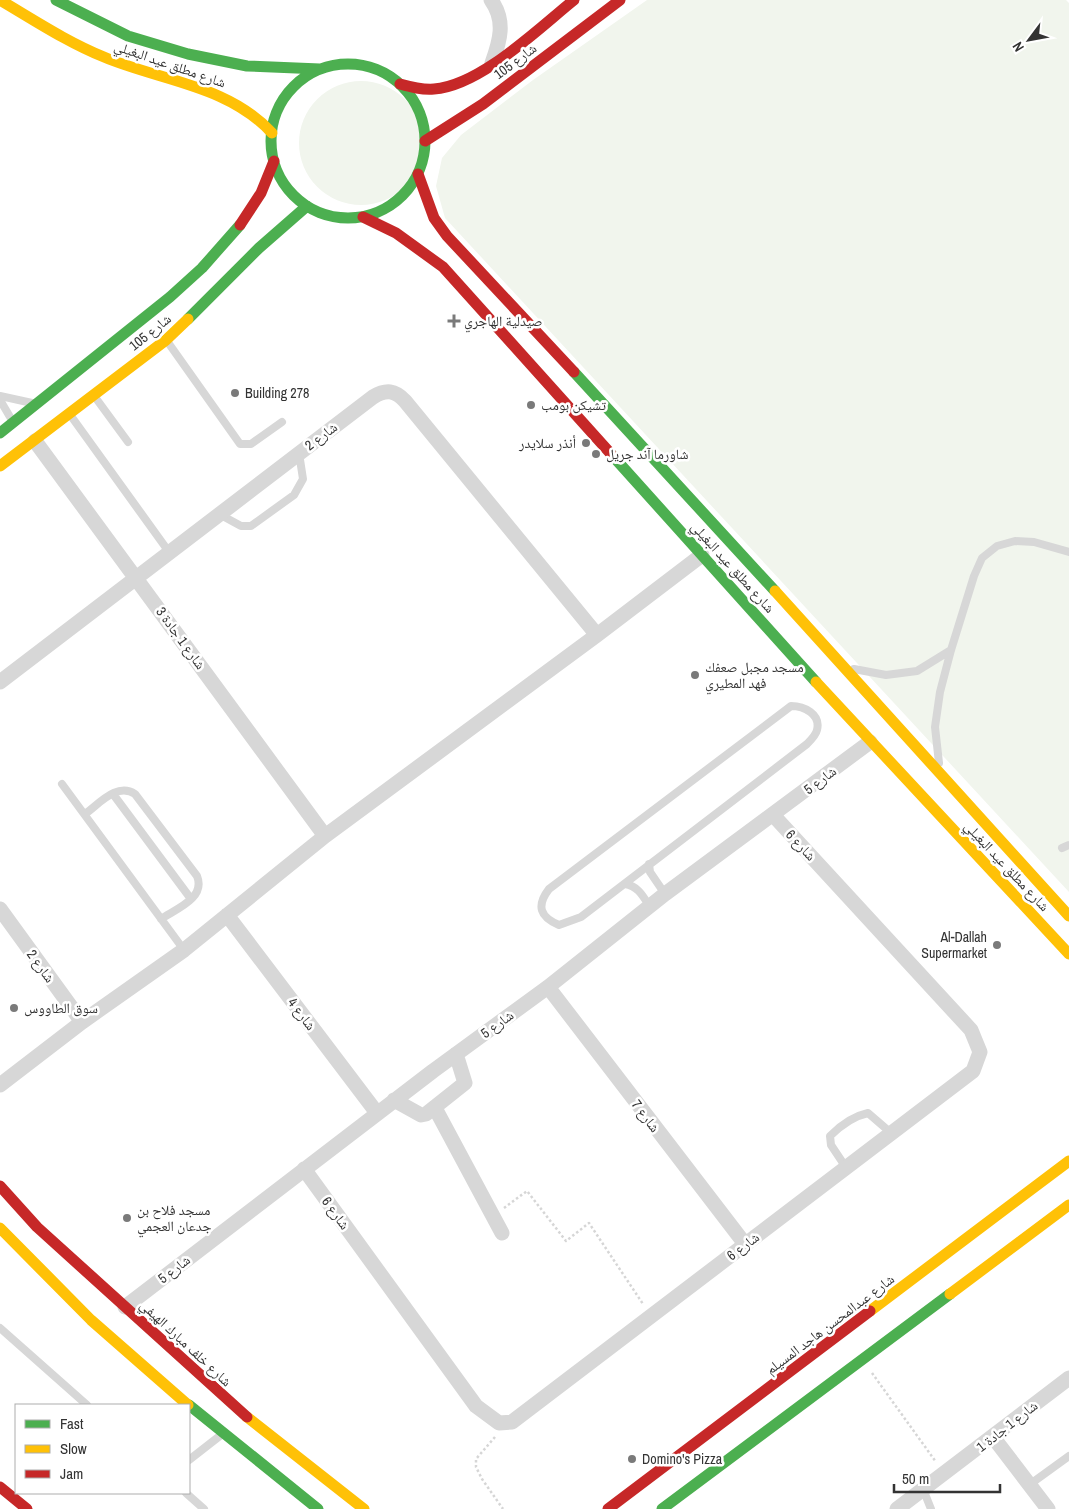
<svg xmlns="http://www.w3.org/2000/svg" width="1069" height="1509" viewBox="0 0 1069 1509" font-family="'Archivo Narrow','Noto Naskh Arabic',sans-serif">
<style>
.green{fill:#f1f5ed}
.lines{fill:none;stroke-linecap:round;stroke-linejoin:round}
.path{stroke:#d6d6d6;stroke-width:2.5;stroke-dasharray:2.5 2.5;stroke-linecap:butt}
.lane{stroke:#d7d7d7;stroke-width:8}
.street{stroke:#d7d7d7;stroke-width:15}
.fast{stroke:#4caf50;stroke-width:11}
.slow{stroke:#ffc107;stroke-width:11}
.jam{stroke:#c62828;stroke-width:11}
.poi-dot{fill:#7a7a7a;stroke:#fff;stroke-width:2}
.labels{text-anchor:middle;stroke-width:5;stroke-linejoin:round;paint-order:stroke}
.street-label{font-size:14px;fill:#333;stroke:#fff}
.poi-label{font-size:14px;fill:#333;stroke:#fff;text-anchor:start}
</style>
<rect width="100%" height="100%" fill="#fff"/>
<path class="green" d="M647,0H1066L1069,3V892L445,218L436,186L442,158L461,135L533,80Z
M299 143a62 62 0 1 1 124 0a62 62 0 1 1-124 0Z"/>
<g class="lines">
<path class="path" d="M504,1208L527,1191L566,1241L589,1223L643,1304
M872,1373L936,1462
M495,1437L476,1459V1467L482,1479L503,1509"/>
<path class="lane" d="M167,341L240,444H251L282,422
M0,396L32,403
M95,397L128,442
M0,400L13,422
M71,416L169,552
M219,514L241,526H251L294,495L303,479L299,453
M854,669L886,675L917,671L951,650
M791,706C804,706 821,714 817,730C816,735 811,740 807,744L581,917L559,925C540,917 536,906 549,889Z
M939,763L935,727L940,692L951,650L974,576L982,558L997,546L1015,541L1034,542L1069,552
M62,784L184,950
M113,794L191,899
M85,814C99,804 117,782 135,794L197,876C206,898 176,909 161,919
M1062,848L1069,845
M649,864L650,872L665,894
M625,884C638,886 643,896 650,907
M845,1166L831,1145L830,1136C840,1126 854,1116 868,1113L890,1132
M0,1328L87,1405
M189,1460L221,1435
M1029,1485L1069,1456
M923,1489L931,1509
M186,1493L204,1509"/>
<path class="street" d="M491,0C506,21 500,41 492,63
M35,441L325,836
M0,682L373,397C386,389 395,390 405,401L597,635
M0,909L82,1022
M227,915L377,1113
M548,987L745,1244
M0,1085L82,1022L184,950L325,836L597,635L702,555
M394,1100L421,1115L426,1114L465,1083L456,1054
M435,1108L502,1233
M304,1169L476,1406L499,1423L512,1422L973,1071L980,1052L971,1030L774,816
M125,1307L433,1071L548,987L665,894L870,742
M993,1437L1048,1509
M897,1509L1069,1378"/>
<path class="fast" d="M56,0L128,36L188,54L247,66L320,69
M271 141a77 77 0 1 1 154 0a77 77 0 1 1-154 0Z
M188,319L259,248L307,206
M574,372L775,591
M0,433L170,297L202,268L240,225
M611,454L816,682
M189,1405L318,1509
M662,1509L950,1294"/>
<path class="slow" d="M0,0C34,20 67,42 104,57C161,81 228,85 272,133
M0,466L166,340L188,319
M775,591L1069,916
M816,682L1069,954
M0,1228L91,1320L188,1405
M950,1294L1069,1205
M870,1311L1069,1161
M247,1417L364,1509"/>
<path class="jam" d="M400,84C411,87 422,90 434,89C480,86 539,28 574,0
M425,141L483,104L620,0
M418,174L434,218L447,236L574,372
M363,217L396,233L443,267L611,454
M240,225L261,193L274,161
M0,1186L37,1227L247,1417
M0,1487L27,1509
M608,1509L870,1311"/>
</g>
<g class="poi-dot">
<path d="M451.5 313.5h5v5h5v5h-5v5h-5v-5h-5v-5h5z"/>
<circle cx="235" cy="393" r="5"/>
<circle cx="531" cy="405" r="5"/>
<circle cx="586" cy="443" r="5"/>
<circle cx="596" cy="454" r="5"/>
<circle cx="695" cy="675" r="5"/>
<circle cx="997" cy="945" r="5"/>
<circle cx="14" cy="1008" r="5"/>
<circle cx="127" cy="1218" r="5"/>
<circle cx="632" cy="1459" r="5"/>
</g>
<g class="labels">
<g class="street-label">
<text transform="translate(515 61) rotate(-37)" y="5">شارع 105</text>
<text transform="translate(170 64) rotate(19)" y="5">شارع مطلق عيد البغيلي</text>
<text transform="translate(150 332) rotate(-39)" y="5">شارع 105</text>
<text transform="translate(321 436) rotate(-37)" y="5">شارع 2</text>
<text transform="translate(733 567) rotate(48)" y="5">شارع مطلق عيد البغيلي</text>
<text transform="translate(181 638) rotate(54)" y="5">شارع 1 جادة 3</text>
<text transform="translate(820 780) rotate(-37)" y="5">شارع 5</text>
<text transform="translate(801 845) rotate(47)" y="5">شارع 6</text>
<text transform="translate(1007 866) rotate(47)" y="5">شارع مطلق عيد البغيلي</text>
<text transform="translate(41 966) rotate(54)" y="5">شارع 2</text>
<text transform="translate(302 1014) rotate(53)" y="5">شارع 4</text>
<text transform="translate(497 1024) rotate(-36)" y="5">شارع 5</text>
<text transform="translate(646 1116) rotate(53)" y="5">شارع 7</text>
<text transform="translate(336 1213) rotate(54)" y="5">شارع 6</text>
<text transform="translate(743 1246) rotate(-37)" y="5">شارع 6</text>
<text transform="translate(174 1269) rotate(-38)" y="5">شارع 5</text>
<text transform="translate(830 1324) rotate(-37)" y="5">شارع عبدالمحسن هاجد المسيلم</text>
<text transform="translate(186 1343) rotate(43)" y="5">شارع خلف مبارك الهيفي</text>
<text transform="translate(1007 1426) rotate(-38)" y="5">شارع 1 جادة 1</text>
</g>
<g class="poi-label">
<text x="464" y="326">صيدلية الهاجري</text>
<text x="245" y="398">Building 278</text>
<text x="541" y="410">تشيكن بومب</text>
<text x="576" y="448" text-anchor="end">أنذر سلايدر</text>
<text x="606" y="459">شاورما آند جريل</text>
<text x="705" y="672">مسجد مجبل صعفك<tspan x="705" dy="16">فهد المطيري</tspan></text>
<text x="987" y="942" text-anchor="end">Al-Dallah<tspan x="987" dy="16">Supermarket</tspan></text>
<text x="24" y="1013">سوق الطاووس</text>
<text x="137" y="1215">مسجد فلاح بن<tspan x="137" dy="16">جدعان العجمي</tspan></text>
<text x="642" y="1464">Domino's Pizza</text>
</g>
</g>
<rect x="15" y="1404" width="175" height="90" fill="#ffffff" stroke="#adadad"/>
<rect x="25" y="1420" width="25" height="8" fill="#4caf50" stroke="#adadad"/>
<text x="60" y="1429" font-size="15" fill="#333333">Fast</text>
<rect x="25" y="1445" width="25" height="8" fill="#ffc107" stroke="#adadad"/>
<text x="60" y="1454" font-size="15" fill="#333333">Slow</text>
<rect x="25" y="1470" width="25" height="8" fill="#c62828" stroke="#adadad"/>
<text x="60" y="1479" font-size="15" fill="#333333">Jam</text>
<g transform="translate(1029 40) rotate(238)" stroke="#ffffff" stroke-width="4" paint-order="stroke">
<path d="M0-4L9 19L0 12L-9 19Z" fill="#333333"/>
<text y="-8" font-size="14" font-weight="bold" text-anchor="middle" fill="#333333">N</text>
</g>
<path d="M894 1484v8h106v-8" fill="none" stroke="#333333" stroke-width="2.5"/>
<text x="902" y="1484" font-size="15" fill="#333333" stroke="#ffffff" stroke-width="4" paint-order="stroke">50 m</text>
</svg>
